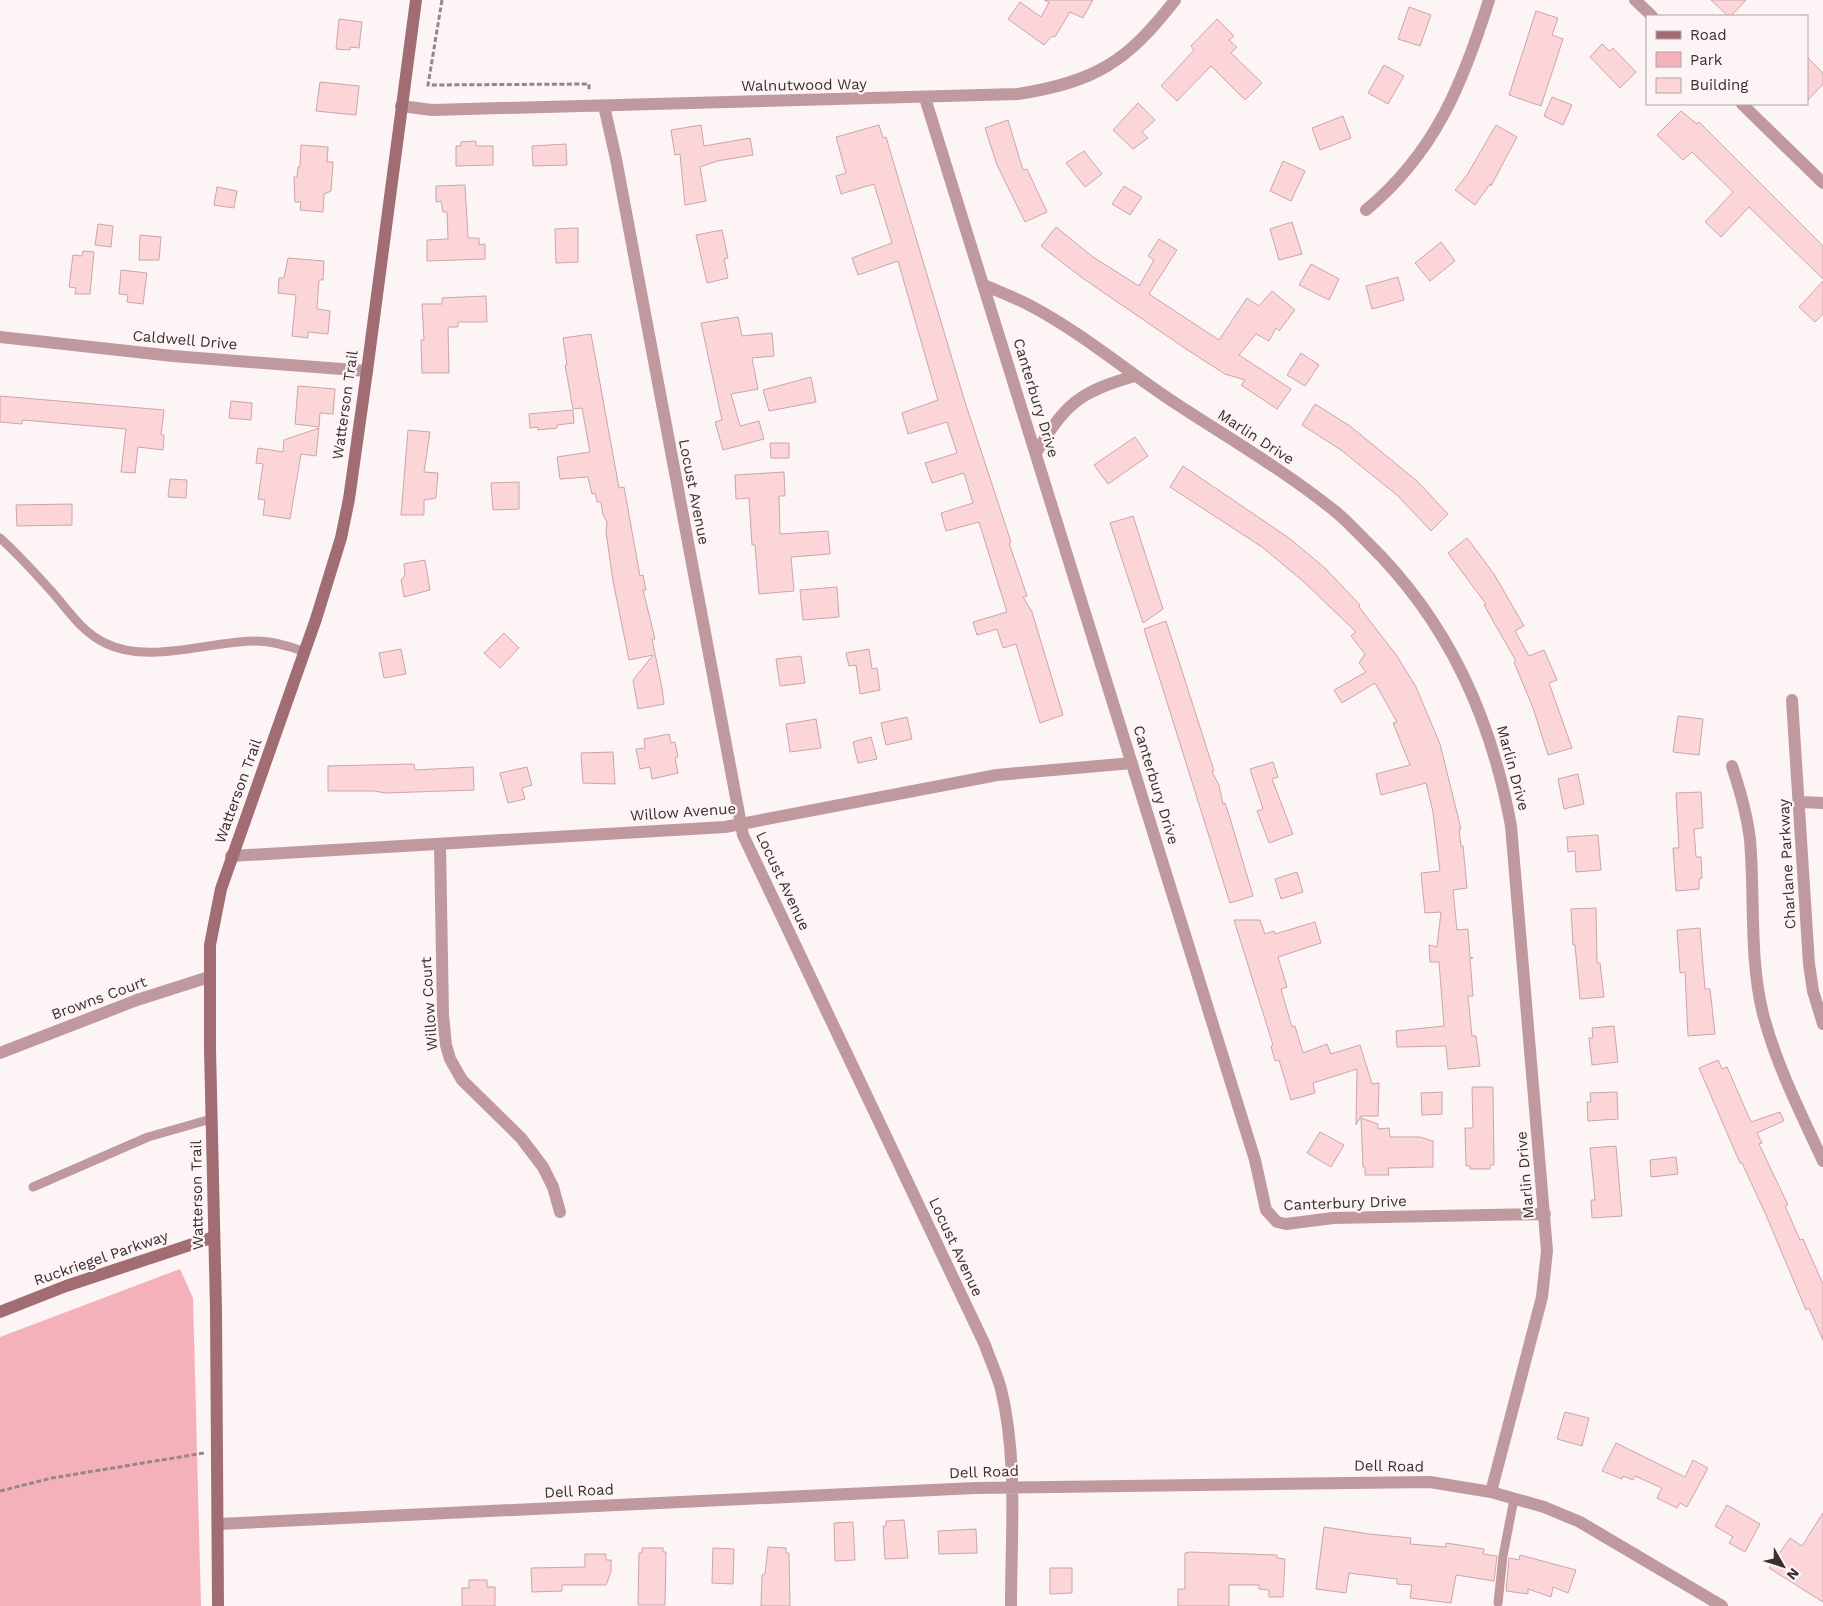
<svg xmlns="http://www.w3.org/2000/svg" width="1823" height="1606" viewBox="0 0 1823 1606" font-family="'Work Sans',sans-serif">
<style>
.green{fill:#f5b1ba}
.building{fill:#fcd5d9;stroke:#cba5aa}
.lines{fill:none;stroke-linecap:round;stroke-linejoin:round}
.path{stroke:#938789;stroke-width:3;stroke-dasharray:5 2.5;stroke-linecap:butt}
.lane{stroke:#bf999e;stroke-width:9}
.street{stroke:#bf999e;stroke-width:12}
.secondary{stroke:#a16c74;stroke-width:12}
.labels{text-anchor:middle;stroke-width:4.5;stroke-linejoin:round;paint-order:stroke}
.street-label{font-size:15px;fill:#3c2d2f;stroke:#fcf4f5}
</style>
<rect width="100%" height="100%" fill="#fcf4f5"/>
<path class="green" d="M180,1269L193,1298L201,1606H0V1337Z"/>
<path class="building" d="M1044,0H1093L1083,18L1070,12L1055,37L1052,36L1044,45L1008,19L1020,2L1041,17L1049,2Z
M1711,0H1746L1731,16H1728Z
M1409,7L1431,15L1420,46L1398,39Z
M1536,11L1558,18L1552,35L1563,39L1541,106L1509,95Z
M339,19L362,22L359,48L350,47V50L336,49Z
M1217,19L1234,36L1229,40L1237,47L1231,53L1262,83L1245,100L1211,66L1177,101L1161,86L1194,50L1191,46Z
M1602,44L1610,51L1613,48L1636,72L1620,88L1590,57Z
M1807,57L1823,73V84L1807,101Z
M1384,65L1404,76L1388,104L1368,93Z
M320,82L359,86L356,115L316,111Z
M1552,97L1572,105L1563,125L1544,116Z
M1138,103L1155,120L1142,132L1148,138L1133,149L1113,130Z
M1681,111L1697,124L1699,122L1823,246V279L1749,207L1721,237L1705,222L1733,192L1692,152L1683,160L1657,135Z
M1343,116L1351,138L1320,150L1312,128Z
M1008,120L1023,170L1027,169L1047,212L1025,222L997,165L985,128Z
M701,125L704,146L750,138L753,155L717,161L700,167L706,201L685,205L680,154L675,155L671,130Z
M879,125L883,138L886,137L964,399L1011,542L1009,543L1027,596L1023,597L1032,612L1063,715L1040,723L1016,644L1003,648L997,629L977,635L973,622L1007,612L979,522L946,531L941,513L973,503L964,473L932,483L925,463L957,453L947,422L908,434L902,413L938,400L898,261L858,275L852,258L892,243L874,184L841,194L836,176L846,173L836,137Z
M1496,125L1517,137L1491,186L1490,184L1475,205L1455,190L1467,175Z
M476,141V146H493V165L456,166V146H461V142Z
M566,144L567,165L533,166L532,146Z
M301,145L328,147L327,162H333L331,191L324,194L323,212L300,210L301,202H295L294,177H297L298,167H300Z
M1084,151L1102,174L1085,187L1066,163Z
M1283,161L1305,171L1291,201L1270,191Z
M465,185L468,238H479V245L485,244V259L427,261V240L448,239L447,212H443L441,201L436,202V186Z
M1124,186L1142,197L1130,215L1112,204Z
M217,187L237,191L234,208L214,205Z
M1292,222L1302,254L1279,260L1270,229Z
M98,224L113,226L111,247L95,245Z
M1056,227L1093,257L1139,286L1154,260L1148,256L1159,239L1177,250L1149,294L1219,340L1247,298L1259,306L1272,291L1295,310L1279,331L1276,328L1269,341L1256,334L1239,355L1291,389L1277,409L1241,385L1245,380L1225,374L1186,349L1081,277L1041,246Z
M578,228V262L556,263L555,229Z
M722,230L728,258L724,259L728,278L707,283L696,235Z
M140,235L161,237L159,260H139Z
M1441,242L1455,261L1430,281L1415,263Z
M83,251L94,252L90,294H75L76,288L69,287L73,255L82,256Z
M288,258L324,261L323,280H319L317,309L330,311L328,334L308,332V338L292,336L296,295L278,293L279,278H284Z
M1311,264L1339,279L1329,300L1299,285Z
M121,270L147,273L143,304L127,302L128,295L119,294Z
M1398,277L1404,300L1372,309L1366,286Z
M1823,281V314L1815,322L1799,307Z
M486,296L487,322H458V327H448L449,373H422L421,340H424L422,304H442V298Z
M738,317L742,336L772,333L774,356L752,358L758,389L731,394L740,426L759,421L764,439L723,450L715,422L722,420L701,323Z
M591,334L619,488L624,487L640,576L643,575L646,590H643L655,639H652L662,688L664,704L638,709L633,680L653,655L629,660L613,581L606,532L607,522L603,515L601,502H597L595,493L592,494L588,477L560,479L557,457L590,452L582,408L573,409L565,365H567L563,338Z
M1301,353L1319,365L1305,386L1287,375Z
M811,377L816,402L769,411L763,390Z
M298,386L335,389L333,414L320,413L319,427L295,424Z
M0,396L164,410L161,435H164L163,450L138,447L135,473L121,472L126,429L23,420L22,424L0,422Z
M231,401L252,403L251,420L229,418Z
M1315,404L1350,426L1417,481L1448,514L1431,531L1397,495L1367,471L1341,450L1302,425Z
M573,410L574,423L557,425V428L538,430V427L530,428L529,414Z
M319,428L316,456L301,454L290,519L263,515L265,500L258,499L263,464L256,463L258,448L283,452L284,440Z
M408,430L430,432L424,472L438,473L436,498L424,500V515H401Z
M1135,437L1148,456L1108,484L1094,465Z
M770,443H789V458H771Z
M1183,466L1289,538L1325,568L1360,605L1359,607L1397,656L1416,687L1440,744L1461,829H1459L1461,846H1463L1467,888L1453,890L1457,930L1468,929L1470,957L1473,958L1470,959L1473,996H1468L1472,1036H1476L1480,1066L1448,1069L1446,1046L1397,1047L1396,1031L1444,1026L1439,962H1430L1429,945L1437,947L1441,912L1425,913L1421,873L1440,871L1433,812L1426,783L1381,795L1376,774L1410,765L1393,723L1397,722L1375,683L1342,703L1334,690L1366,672L1359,663L1365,654L1351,636L1356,632L1304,582L1262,547L1170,487Z
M784,472L785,496H779L780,534L828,531L830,554L791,557L794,591L759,594L755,545H752L749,498L736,499L735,475Z
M170,479L187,480L186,498L168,497Z
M519,482V509L493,510L491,483Z
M72,504V525L17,526L16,505Z
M1133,516L1163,609L1143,623L1110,523Z
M1467,538L1494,574L1524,626L1515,631L1529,656L1544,650L1557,680L1549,683L1572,748L1548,755L1533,708L1514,662L1516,661L1484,605L1486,604L1448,553Z
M425,560L430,590L404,597L401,580L405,575L404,564Z
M837,587L839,617L803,620L800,590Z
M1166,621L1214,771L1212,772L1219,785L1223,804L1225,803L1230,818L1253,896L1230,903L1144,629Z
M504,633L519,648L500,668L484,653Z
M401,649L406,674L384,678L379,653Z
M869,649L872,669L877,668L880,690L860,694L856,665L849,666L846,653Z
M801,656L805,683L780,686L776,659Z
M1678,716L1703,719L1699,755L1673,752Z
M907,717L912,739L886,745L881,723Z
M816,719L821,748L790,752L786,724Z
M669,734L671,743L675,742L678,757L675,758L678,773L652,779L650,767L640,769L636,749L645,748L644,739Z
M871,737L877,759L858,763L853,742Z
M613,752L615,784L583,783L581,753Z
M1273,762L1278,777L1272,779L1293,834L1269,843L1257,811L1263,809L1250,769Z
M414,764L415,770L473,767L474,790L385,793L375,791H328V766Z
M527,767L532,785L522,788L525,799L508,803L500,773Z
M1578,774L1584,804L1564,809L1558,779Z
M1701,792L1703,828L1694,829L1696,857H1701L1702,878L1699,879V889L1676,891L1673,848H1679L1676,793Z
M1598,835L1601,870L1576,872L1575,851L1568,852L1567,837Z
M1297,872L1303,892L1281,899L1275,879Z
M1596,908L1597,963H1600L1604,997L1580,999L1575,945H1573L1571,909Z
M1234,920H1260L1265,934L1274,931L1275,934L1315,922L1321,943L1278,957L1287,987L1281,989L1292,1027L1295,1026L1303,1053L1327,1044L1331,1054L1360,1045L1372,1084L1379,1083L1378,1116H1361L1356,1125L1357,1069L1313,1083L1315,1093L1291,1100L1279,1060L1275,1061L1271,1046L1273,1045Z
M1700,928L1705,989H1710L1715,1034L1688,1036L1685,972L1680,973L1677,930Z
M1614,1026L1618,1062L1592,1065L1589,1038H1593L1592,1028Z
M1718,1060L1722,1069L1727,1067L1751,1122L1780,1112L1784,1121L1757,1133L1762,1143L1759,1144L1788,1205L1785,1206L1800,1240L1803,1239L1823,1284V1340L1809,1308L1806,1310L1766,1215L1742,1163H1740L1699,1068Z
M1472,1087H1493L1494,1165H1490V1169H1470V1166H1466L1465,1128H1473Z
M1442,1092V1114L1422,1115L1421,1093Z
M1617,1092L1618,1119L1588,1121L1587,1102H1591L1590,1093Z
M1361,1118L1378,1124V1129L1389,1128L1390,1137H1420L1433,1141V1167L1388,1168L1389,1175H1365V1167H1363Z
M1320,1132L1344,1145L1331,1167L1307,1153Z
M1616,1146L1622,1216L1592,1218L1591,1200H1595L1590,1148Z
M1676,1157L1678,1174L1651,1177L1650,1160Z
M1565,1412L1589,1418L1582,1446L1557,1439Z
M1616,1443L1685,1477L1693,1460L1708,1468L1687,1507L1680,1503L1677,1508L1657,1498L1662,1488L1635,1476L1633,1480L1623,1476L1622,1479L1602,1471Z
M1727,1505L1760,1524L1745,1552L1729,1543L1733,1537L1715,1526Z
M1823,1513V1602L1769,1568L1790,1538L1802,1546Z
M904,1520L908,1558L885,1559L883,1526H886V1521Z
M853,1522L855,1560L835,1561L834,1523Z
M1324,1527L1369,1534L1411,1538L1410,1544L1446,1547V1543L1484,1549L1483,1554L1497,1556L1494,1581L1456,1575L1451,1603L1410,1598L1412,1585L1397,1584V1579L1349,1573L1346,1593L1316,1589Z
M976,1529L977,1553L939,1554L938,1531Z
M768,1547L786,1548V1553H789L790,1606H761L762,1575L765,1574Z
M642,1548H663V1552H666L665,1605H638L639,1553H642Z
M713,1548L734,1549L733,1584L712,1583Z
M1190,1552L1277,1555V1558L1285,1559L1283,1597H1269V1590L1259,1589V1585H1229V1606H1178V1589H1185V1553Z
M585,1554H606V1560H611V1572L606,1585H562V1591L532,1592L531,1568L585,1567Z
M1520,1555L1576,1570L1568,1593L1553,1587L1551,1597L1528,1589V1594L1506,1591L1509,1558L1519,1560Z
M1050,1568H1072V1593L1050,1594Z
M469,1580H487V1587H495V1606H462V1588H469Z"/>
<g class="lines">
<path class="path" d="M442,0L428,85L589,84V92
M0,1491L52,1478L204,1453"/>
<path class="lane" d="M0,538C19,555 36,574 53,593C69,611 82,632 105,643C148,665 210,641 256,641C273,641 289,646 305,652
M33,1187L148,1137L211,1119
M1498,1603L1503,1556L1514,1499"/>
<path class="street" d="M1635,0L1652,16
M925,98L1255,1160L1266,1210L1277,1222L1286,1224L1333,1218L1545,1214
M1742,104L1823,183
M401,106L432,110L1018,94C1095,82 1127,62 1175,0
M604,106L616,159L743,835L985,1345C990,1360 997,1374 1001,1389C1018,1459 1011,1534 1011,1606
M1366,210C1435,153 1463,83 1489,0
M984,285C1000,292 1016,298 1031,306C1080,332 1123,368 1169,399C1225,436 1284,470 1336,512C1347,521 1357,532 1367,542C1448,621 1491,717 1511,826L1547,1251L1542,1297L1491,1492
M0,337L173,356L367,371
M1036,453C1065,404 1080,391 1135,376
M1792,700L1809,964L1813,991L1823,1024
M1732,766C1740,790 1747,814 1750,840C1755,897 1749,958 1763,1014C1776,1064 1801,1114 1823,1161
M1800,802L1823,803
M440,845L443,1015L446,1045L450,1059L462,1080L521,1138L543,1167L553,1187L560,1212
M231,856L725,827L997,775L1132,763
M0,1053L137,1000L209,977
M218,1524L975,1488L1430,1482L1491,1492L1544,1507L1580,1522L1722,1606"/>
<path class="secondary" d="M0,1312L66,1286L214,1237
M218,1606L216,1309L210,1049V945L221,889L316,619L341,538L349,499L367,371L416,0"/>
</g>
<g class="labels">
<g class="street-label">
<text transform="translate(804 85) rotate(-1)" y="5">Walnutwood Way</text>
<text transform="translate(185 340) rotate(5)" y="5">Caldwell Drive</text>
<text transform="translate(1036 398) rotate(73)" y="5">Canterbury Drive</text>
<text transform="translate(345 405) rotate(-82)" y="5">Watterson Trail</text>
<text transform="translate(1256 437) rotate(33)" y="5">Marlin Drive</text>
<text transform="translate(694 492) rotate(79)" y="5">Locust Avenue</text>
<text transform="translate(1513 768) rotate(75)" y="5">Marlin Drive</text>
<text transform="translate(1156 785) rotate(73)" y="5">Canterbury Drive</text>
<text transform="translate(238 791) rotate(-70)" y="5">Watterson Trail</text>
<text transform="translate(683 812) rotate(-4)" y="5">Willow Avenue</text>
<text transform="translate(1787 864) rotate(-93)" y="5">Charlane Parkway</text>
<text transform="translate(783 881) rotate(65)" y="5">Locust Avenue</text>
<text transform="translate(99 998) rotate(-20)" y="5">Browns Court</text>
<text transform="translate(429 1004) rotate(-94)" y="5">Willow Court</text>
<text transform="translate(1525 1175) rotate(-95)" y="5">Marlin Drive</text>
<text transform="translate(197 1195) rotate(-91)" y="5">Watterson Trail</text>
<text transform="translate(1345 1203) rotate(-2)" y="5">Canterbury Drive</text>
<text transform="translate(956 1247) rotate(65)" y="5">Locust Avenue</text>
<text transform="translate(101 1258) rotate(-19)" y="5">Ruckriegel Parkway</text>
<text transform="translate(1389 1466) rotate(1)" y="5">Dell Road</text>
<text transform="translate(984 1472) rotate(-2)" y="5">Dell Road</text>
<text transform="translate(579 1491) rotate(-3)" y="5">Dell Road</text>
</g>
</g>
<rect x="1646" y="15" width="162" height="90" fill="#fcf4f5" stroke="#afa4a6"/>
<rect x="1656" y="31" width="25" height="8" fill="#a16c74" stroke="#afa4a6"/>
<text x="1690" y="40" font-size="15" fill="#3c2d2f">Road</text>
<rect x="1656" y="52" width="25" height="15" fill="#f5b1ba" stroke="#afa4a6"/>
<text x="1690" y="65" font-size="15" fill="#3c2d2f">Park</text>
<rect x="1656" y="78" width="25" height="15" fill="#fcd5d9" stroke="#afa4a6"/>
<text x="1690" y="90" font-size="15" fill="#3c2d2f">Building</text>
<g transform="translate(1783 1566) rotate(129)" stroke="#fcf4f5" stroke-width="4" paint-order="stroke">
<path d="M0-4L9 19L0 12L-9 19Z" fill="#3c2d2f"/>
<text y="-8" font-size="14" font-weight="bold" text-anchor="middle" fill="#3c2d2f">N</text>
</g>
</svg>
